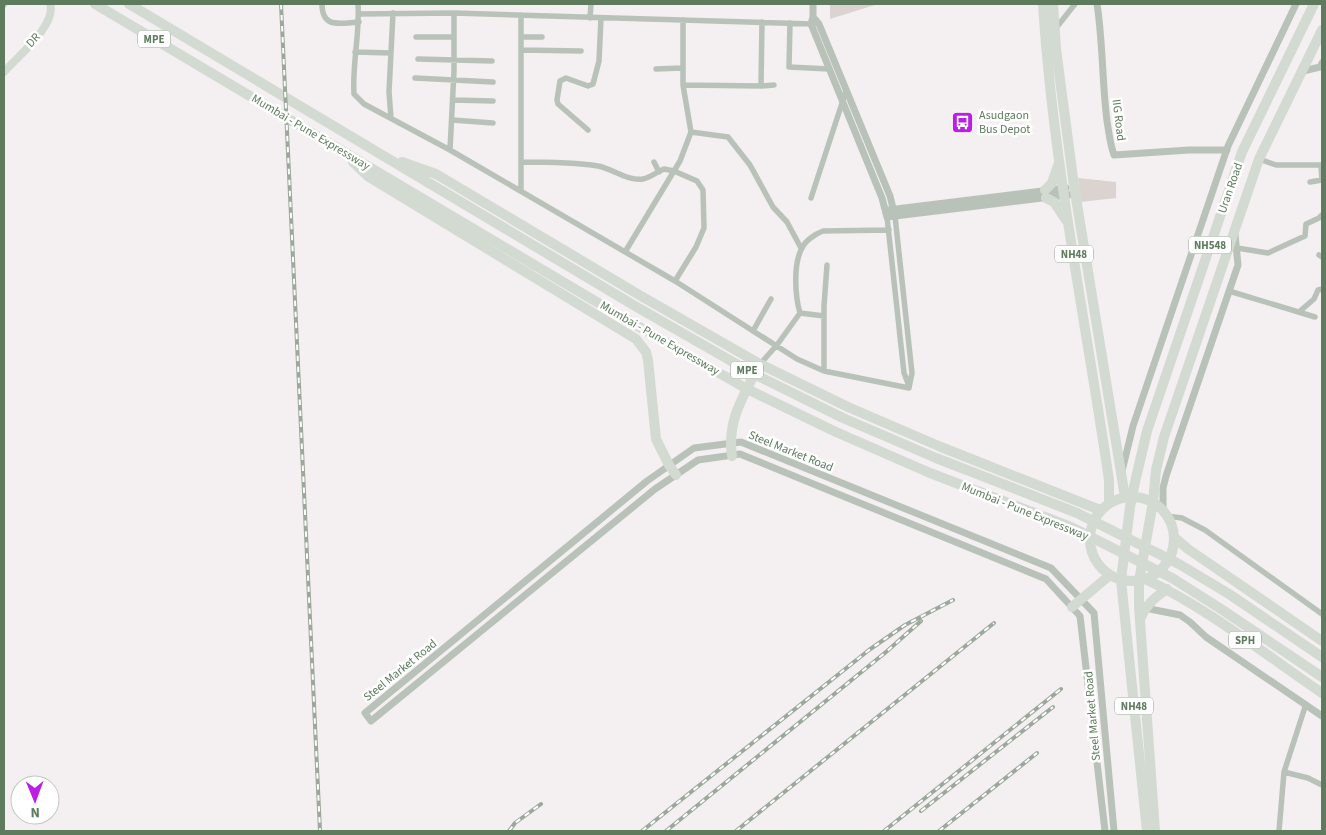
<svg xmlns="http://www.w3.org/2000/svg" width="1326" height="835" viewBox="0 0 1326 835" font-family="'Source Sans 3',sans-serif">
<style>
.green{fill:#dbd3d0}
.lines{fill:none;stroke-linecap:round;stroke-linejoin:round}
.minor{stroke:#b9c2b9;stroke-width:5.5}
.tertiary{stroke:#b9c2b9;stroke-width:7}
.secondary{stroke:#d2dad2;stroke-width:8}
.trunk{stroke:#d2dad2;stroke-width:10}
.motorway{stroke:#d2dad2;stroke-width:10}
.rail-casing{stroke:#9ba89b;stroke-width:4}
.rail{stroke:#fff;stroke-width:2;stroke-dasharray:5.5;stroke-linecap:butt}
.labels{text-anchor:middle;stroke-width:5;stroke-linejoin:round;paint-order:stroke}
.shield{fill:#fff;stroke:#8ea38e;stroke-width:1}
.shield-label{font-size:11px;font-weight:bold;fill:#5e7b5e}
.street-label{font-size:12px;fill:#5e7b5e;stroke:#fff}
.poi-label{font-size:12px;fill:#5e7b5e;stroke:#fff;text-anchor:start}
</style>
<rect width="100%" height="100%" fill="#f4eff1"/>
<path class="green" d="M830,4H878L830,19Z
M1078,178L1116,182V198L1081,202Z"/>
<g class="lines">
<path class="minor" d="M322,4C322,29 340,23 359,22
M358,4C360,34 352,64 354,94L364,104L450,150L675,281L797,359L824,371L909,388
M4,5V4
M359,14L454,13L814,24
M590,18L591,4
M790,23L789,67L829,69
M1056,28L1075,4
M416,37H454
M521,37H542
M521,50L581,51
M355,52L391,53
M418,59L492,61
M656,69L682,68
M415,78L493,82
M683,85L761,86L762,22
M761,86L774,85
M453,100L493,101
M391,118L389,92L393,13
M452,120L493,123
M588,130L558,104L557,100L560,81L566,78L588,86L593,84L599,61L601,18
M691,132L728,137L750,165L773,207L787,222L801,248
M450,150L454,71V13
M1259,159L1276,165H1322
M521,162C546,162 573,162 598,166C613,169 627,181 643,179C652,177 656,172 664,169L674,171L697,181L703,190L704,228L696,247L675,281
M654,162L659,172
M1310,182L1322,180L1321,165
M521,191V15
M811,198L846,91
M895,216L912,373L909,388
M887,217L904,373L909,386
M1237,248L1268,253L1305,236L1306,224L1319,218L1322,215
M625,252L680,161L691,132L683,85V20
M1319,255L1322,257
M1229,291L1315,317
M1299,312L1314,299L1318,290L1322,289
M800,313C795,296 793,264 802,248C805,241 815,234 823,231L889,230
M753,331L771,299
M760,364L777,345L800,313L824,316
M824,371V306L827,265
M1167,516L1182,518L1205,530L1322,614
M1284,772L1308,778L1322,785
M1279,831L1284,772L1306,704"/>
<path class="tertiary" d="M813,4V17L811,24L882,198L887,217L1075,194
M1097,4C1103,42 1102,82 1107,121C1109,133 1110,144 1114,155L1189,150H1227
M813,17L819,24L890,196L895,216
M1303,71L1320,67L1322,63
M888,210L1066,188
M1122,471L1133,426L1228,146L1296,4
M1163,511V488L1166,476L1238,265L1235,234
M1145,608L1180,615L1190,622L1206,637L1322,716
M1105,831L1080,616L1046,579L740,454L698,460L655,489L371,721L365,713L647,481L694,448L741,442L1051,568L1094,613L1114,831"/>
<path class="secondary" d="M4,72C17,57 57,25 50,4"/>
<path class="trunk" d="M1043,4C1053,164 1086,322 1109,480V503
M1053,4L1056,49L1074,186L1125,497
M1045,190L1052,183L1059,163
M1046,198L1054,202L1066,220
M1090 539a42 42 0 1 1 84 0a42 42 0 1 1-84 0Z
M1072,607L1110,575
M1147,831L1121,580L1130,507L1135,482L1147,431L1242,152L1314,4
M1155,831L1139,607V581L1153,502L1156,470L1164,437L1259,159L1322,30"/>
<path class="motorway" d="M95,4L627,320L747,389L836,432L930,473L1071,527L1172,578L1221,609L1322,677
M129,4L635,306L754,374L843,418L936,458L1077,513L1179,564L1229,594L1322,657
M353,162L369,177L636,339L646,352L648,360L656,439L669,465L676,475
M402,162L436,174L641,296L760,364L848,407L941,447L1100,510
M732,456C727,421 742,399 757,369
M1174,537L1188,549L1322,641
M1145,579C1206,607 1266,655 1322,693
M1140,619C1146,605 1154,598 1167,589"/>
<defs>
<path id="rail" d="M281,4L320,831
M921,811L1053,707
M509,831L515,823L541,804
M642,831L869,650L905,625L953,600
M666,831L886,652L921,621
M736,831L994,623
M884,831L1061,689
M939,831L1037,753"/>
</defs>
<use href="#rail" class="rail-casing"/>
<use href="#rail" class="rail"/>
</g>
<defs>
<symbol id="bus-square" viewBox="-11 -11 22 22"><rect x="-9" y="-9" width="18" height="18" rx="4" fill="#bb1fe4" stroke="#fff"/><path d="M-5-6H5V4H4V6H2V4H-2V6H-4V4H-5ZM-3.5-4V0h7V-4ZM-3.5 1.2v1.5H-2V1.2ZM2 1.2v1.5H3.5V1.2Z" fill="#fff"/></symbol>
</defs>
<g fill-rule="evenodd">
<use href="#bus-square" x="950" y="110" width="25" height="25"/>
</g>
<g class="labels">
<g class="shield">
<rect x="138" y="30.5" width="32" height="17" rx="4"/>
<rect x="1189" y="236.5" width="42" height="17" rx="4"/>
<rect x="1055" y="245.5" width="38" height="17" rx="4"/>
<rect x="731" y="361.5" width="32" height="17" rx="4"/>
<rect x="1229" y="631.5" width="32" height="17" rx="4"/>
<rect x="1115" y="697.5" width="38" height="17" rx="4"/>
</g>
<g class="shield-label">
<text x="154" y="43">MPE</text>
<text x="1210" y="249">NH548</text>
<text x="1074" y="258">NH48</text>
<text x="747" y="374">MPE</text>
<text x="1245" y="644">SPH</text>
<text x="1134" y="710">NH48</text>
</g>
<g class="street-label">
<text transform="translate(33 40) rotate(-46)" y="4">DR</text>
<text transform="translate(1119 120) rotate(83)" y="4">IIG Road</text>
<text transform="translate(311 132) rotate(31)" y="4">Mumbai - Pune Expressway</text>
<text transform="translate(1230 188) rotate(-71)" y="4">Uran Road</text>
<text transform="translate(660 338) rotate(30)" y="4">Mumbai - Pune Expressway</text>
<text transform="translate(791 451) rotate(22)" y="4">Steel Market Road</text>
<text transform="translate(1025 511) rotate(22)" y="4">Mumbai - Pune Expressway</text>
<text transform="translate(400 670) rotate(-39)" y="4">Steel Market Road</text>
<text transform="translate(1092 716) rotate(-95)" y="4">Steel Market Road</text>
</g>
<g class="poi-label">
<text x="979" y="119">Asudgaon<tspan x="979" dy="14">Bus Depot</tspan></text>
</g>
</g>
<rect width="1326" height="835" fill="none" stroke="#5e7b5e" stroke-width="10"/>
<g transform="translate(35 800) rotate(179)"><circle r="24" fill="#ffffff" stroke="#bfcabf"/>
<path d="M0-4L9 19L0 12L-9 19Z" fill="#bb1fe4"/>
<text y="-8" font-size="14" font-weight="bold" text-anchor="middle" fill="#5e7b5e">N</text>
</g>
</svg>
